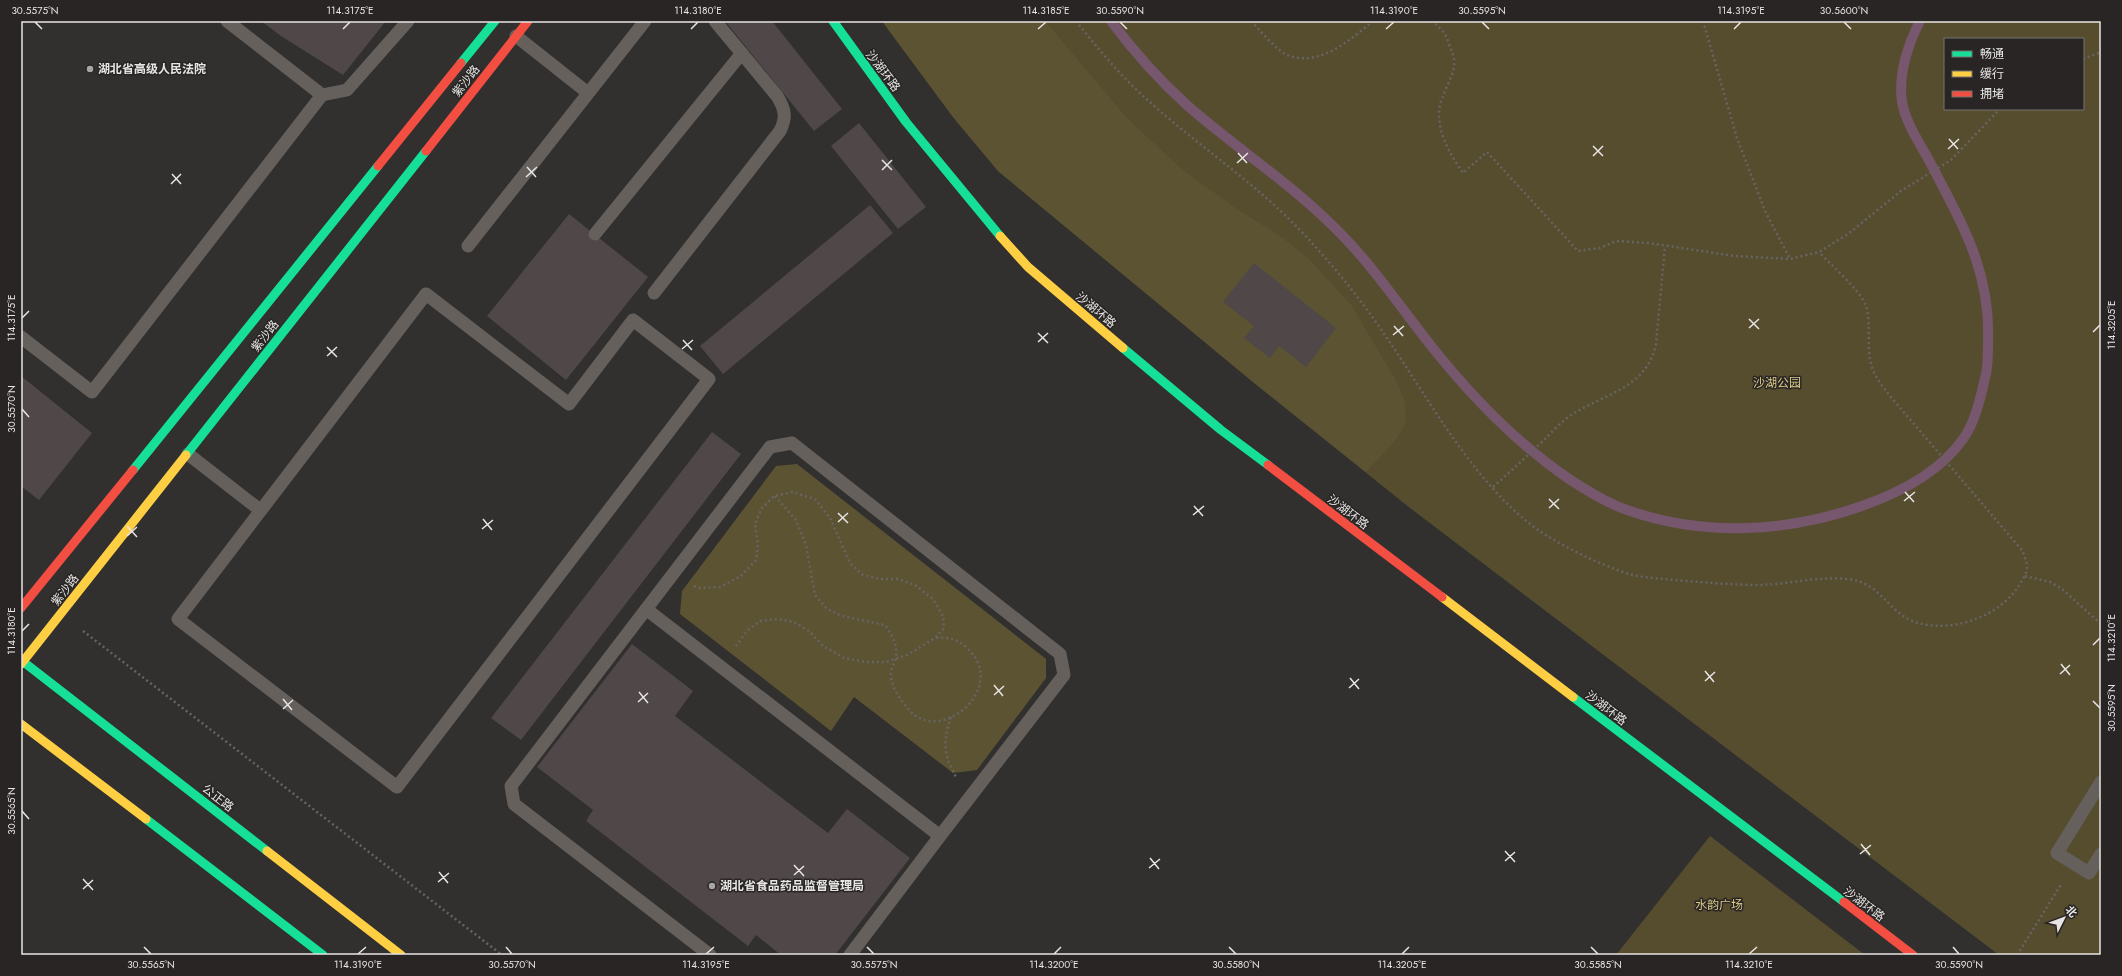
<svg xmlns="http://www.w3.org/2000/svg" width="2122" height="976" viewBox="0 0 2122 976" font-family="Jost,'Noto Sans SC',sans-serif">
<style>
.green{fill:#564d2f;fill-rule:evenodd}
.forest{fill:#5c5332}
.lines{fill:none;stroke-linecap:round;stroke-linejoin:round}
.stream{stroke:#76576e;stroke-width:10}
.building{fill:#4f4748}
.path{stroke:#676462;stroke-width:2.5;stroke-dasharray:2 3;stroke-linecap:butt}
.lane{stroke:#65605c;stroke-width:13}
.fast{stroke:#16e098;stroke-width:9}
.slow{stroke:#ffcf43;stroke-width:9}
.jam{stroke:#f24e42;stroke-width:9}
.ticks{fill:none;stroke:#e7e5e5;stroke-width:1.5}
.poi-dot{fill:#a7a6a5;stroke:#282524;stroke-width:1.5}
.labels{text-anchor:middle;stroke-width:3;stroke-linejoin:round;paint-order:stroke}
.poi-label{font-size:12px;font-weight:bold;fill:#e7e5e5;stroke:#282524;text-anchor:start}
.street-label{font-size:12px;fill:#e7e5e5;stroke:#282524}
.park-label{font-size:12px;fill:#dcca88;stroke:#282524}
.neatline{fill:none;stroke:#e7e5e5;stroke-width:1.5}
.ticks-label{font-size:10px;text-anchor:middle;fill:#e7e5e5}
</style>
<rect width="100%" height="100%" fill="#31302f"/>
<path class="green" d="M882,21H2101V955H1999L1410,508L1253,382L998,171L953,117ZM1945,39H2083V109H1945Z
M1710,836L1865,955H1616Z"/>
<path class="forest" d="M882,21H1045L1127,118L1183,170L1237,209L1283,238L1308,258L1352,306L1398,384L1405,402L1406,424L1395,441L1366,472L1253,382L998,171L953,117Z
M797,464L1046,659V678L977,770L953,773L854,697L831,731L680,614L682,591L776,466Z"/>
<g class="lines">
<path class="stream" d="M1111,21C1134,52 1159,80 1188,106C1236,148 1290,183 1335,228C1372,264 1400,307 1432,347C1472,397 1516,443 1569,479C1588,491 1608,504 1630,511C1706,537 1788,532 1862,506C1899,493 1940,472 1963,439C1976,421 1981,395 1986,374C1988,364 1988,354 1988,344C1991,271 1963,226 1931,164C1921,145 1906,124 1902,102C1898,75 1908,44 1920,21"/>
</g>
<path class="building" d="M261,21H386L343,75L281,36Z
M725,21H772L842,109L814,131Z
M859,123L926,207L898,229L831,146Z
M870,205L893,233L723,374L700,346Z
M569,214L648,277L566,380L487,316Z
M1254,263L1336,328L1306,367L1279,346L1270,358L1244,338L1254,326L1223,302Z
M21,376L92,433L39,500L21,486Z
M712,432L741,454L521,740L491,718Z
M632,644L693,691L675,716L812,821L828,833L847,809L910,858L835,955H781L756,935L748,946L586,821L593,810L537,767Z"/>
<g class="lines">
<path class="path" d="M1076,21C1099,50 1124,80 1152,104C1199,146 1252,181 1296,226C1331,262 1363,302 1391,344C1433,406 1480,492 1544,534C1570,550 1599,564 1629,574C1642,578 1658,578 1673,580C1702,582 1731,585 1760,585C1789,584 1819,576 1848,579C1882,583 1887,612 1915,622C1951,634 2000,617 2020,584C2023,579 2027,573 2027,567C2027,561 2024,554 2021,549L1890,396C1884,388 1877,380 1873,370C1865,350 1872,326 1866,306C1861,291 1830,264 1819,252
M1251,21C1260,30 1276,50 1287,55C1319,68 1350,40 1373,21
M1431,21C1440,27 1446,33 1449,44C1451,49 1453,54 1454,59C1457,73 1440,95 1439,111C1438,135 1451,155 1463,173L1487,152L1578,251L1600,248L1616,241L1648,243L1735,256L1790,259L1819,252L1848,234L1901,191L1951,160L2000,109
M1703,21L1737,138L1765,211L1790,259
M2083,59L2101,52
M1493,487C1510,472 1526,457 1542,442C1551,433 1561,422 1571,415C1604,394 1647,388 1656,344L1665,246
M775,496L796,520L806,545L815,595L827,609L842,616L885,625C893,636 899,647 895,661C893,666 890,671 891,676C892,689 901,700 909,710C940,746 1009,688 968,649C958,639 949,637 935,638
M2025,576L2050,582L2062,589L2101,624
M694,586L699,588L720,587L741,576L756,560L758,544L755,525L761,509L774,496L792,492L815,499L830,518L850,563L863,575L880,579H898L915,585L933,599L943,616L944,628L935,638L907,655L886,662H866L844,658L823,646L809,631L794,622L777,619L760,621L748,630L735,647
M83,631L502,955
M951,717C943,741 943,754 956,777
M2017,955L2062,883"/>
<path class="lane" d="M516,36L588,93
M322,95L347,90L408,21
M595,234L742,53
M468,246L645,21
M654,293L780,131C787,117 785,109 777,96L715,21
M426,294L569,404L633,320L709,379L397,787L178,619Z
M21,337L92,392L322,95L227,21
M188,454L260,510
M646,609L940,836L850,955
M2101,782L2057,853L2089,873L2101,854
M710,955L514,804L511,786L770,447L792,443L1060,654L1064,675L940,836"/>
<path class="fast" d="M833,21L906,122L1000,236
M461,63L495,21
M1123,348L1221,430L1268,465
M186,455L426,151
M133,470L378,166
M21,660L267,851
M1573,697L1844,902
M146,819L323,955"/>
<path class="slow" d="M1000,236L1028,267L1123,348
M1442,597L1573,697
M21,664L186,455
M21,724L146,819
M267,851L401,955"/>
<path class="jam" d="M426,151L528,21
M378,166L461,63
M1268,465L1442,597
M21,608L133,470
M1844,902L1913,955"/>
</g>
<path class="ticks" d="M35,22L42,29M1120,22L1127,29M1482,22L1489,29M1844,22L1851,29M343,29L350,22M691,29L698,22M1038,29L1046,22M1386,29L1394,22M1734,29L1741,22M1949,139L1958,149M1593,146L1603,156M1948,149L1959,139M1238,153L1247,163M1593,156L1603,146M882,160L892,170M1237,163L1248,153M527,167L536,177M882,170L892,160M172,174L181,184M526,177L537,167M171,184L181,174M22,318L29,311M1749,319L1759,329M1394,326L1403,336M1749,328L1759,319M2093,332L2100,325M1038,333L1048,343M1393,335L1404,326M683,340L692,350M1038,342L1048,333M327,347L337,357M682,349L693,340M327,356L337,347M22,409L29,417M1905,492L1914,502M1549,499L1559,509M1904,501L1915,492M1194,506L1203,516M1549,508L1559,499M838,513L848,523M1193,515L1204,506M483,519L492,530M838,522L848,513M127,526L137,537M482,529L493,520M127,536L137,527M22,631L29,624M2093,645L2100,638M2061,664L2070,675M1705,671L1714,682M2060,674L2070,665M1350,678L1359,689M1705,681L1715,672M994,685L1003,696M1349,688L1359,679M639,692L648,703M994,695L1004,686M283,699L292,710M2093,701L2100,708M638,702L648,693M283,709L293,700M22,811L29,819M1861,844L1870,855M1505,851L1515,862M1860,854L1871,845M1150,858L1159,869M1505,861L1515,852M794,865L804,876M1149,868L1160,859M439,872L448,883M794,875L804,866M83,879L93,890M438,882L449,873M83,889L93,880M144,947L151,954M506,947L512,954M867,947L874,954M1229,947L1236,954M1591,947L1598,954M1953,947L1959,954M358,954L366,947M706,954L714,947M1054,954L1061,947M1402,954L1409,947M1749,954L1757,947"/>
<g class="poi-dot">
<circle cx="90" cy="69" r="4"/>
<circle cx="712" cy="886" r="4"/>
</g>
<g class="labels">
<g class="poi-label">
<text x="98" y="73">湖北省高级人民法院</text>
<text x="720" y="890">湖北省食品药品监督管理局</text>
</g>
<g class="street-label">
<text transform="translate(883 71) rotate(53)" y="4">沙湖环路</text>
<text transform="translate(466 81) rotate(-52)" y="4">紫沙路</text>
<text transform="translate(1096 310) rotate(40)" y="4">沙湖环路</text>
<text transform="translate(265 336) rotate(-52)" y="4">紫沙路</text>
<text transform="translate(1348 512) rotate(37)" y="4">沙湖环路</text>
<text transform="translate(65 590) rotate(-52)" y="4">紫沙路</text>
<text transform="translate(1606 708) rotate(37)" y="4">沙湖环路</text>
<text transform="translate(218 798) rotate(38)" y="4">公正路</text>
<text transform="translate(1864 904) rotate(37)" y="4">沙湖环路</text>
</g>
<g class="park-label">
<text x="1777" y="387">沙湖公园</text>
<text x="1719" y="909">水韵广场</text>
</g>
</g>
<rect width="2122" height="976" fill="none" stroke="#282524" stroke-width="44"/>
<rect x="1944" y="38" width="140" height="72" fill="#282524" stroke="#747271"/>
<rect x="1952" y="51" width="20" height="6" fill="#16e098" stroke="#747271"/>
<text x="1980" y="58" font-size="12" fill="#e7e5e5">畅通</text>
<rect x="1952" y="71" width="20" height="6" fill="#ffcf43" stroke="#747271"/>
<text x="1980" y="78" font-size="12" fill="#e7e5e5">缓行</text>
<rect x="1952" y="91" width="20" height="6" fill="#f24e42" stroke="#747271"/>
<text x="1980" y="98" font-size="12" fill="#e7e5e5">拥堵</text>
<g transform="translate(2064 918) rotate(48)" stroke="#282524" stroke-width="3" paint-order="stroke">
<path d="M0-3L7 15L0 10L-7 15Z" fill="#e7e5e5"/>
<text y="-6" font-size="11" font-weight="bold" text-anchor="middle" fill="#e7e5e5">北</text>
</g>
<rect x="22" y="22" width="2078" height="932" class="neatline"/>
<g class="ticks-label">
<text x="35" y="14">30.5575°N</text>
<text x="350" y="14">114.3175°E</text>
<text x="698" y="14">114.3180°E</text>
<text x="1046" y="14">114.3185°E</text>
<text x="1120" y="14">30.5590°N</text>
<text x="1394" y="14">114.3190°E</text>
<text x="1482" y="14">30.5595°N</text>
<text x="1741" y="14">114.3195°E</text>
<text x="1844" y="14">30.5600°N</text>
<text transform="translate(11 318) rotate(-90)" y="4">114.3175°E</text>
<text transform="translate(2111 325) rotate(-90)" y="4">114.3205°E</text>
<text transform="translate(11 409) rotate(-90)" y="4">30.5570°N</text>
<text transform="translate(11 631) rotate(-90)" y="4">114.3180°E</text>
<text transform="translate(2111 638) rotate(-90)" y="4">114.3210°E</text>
<text transform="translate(2111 708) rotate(-90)" y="4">30.5595°N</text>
<text transform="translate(11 811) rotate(-90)" y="4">30.5565°N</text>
<text x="151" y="968">30.5565°N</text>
<text x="358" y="968">114.3190°E</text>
<text x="512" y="968">30.5570°N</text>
<text x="706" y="968">114.3195°E</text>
<text x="874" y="968">30.5575°N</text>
<text x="1054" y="968">114.3200°E</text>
<text x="1236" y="968">30.5580°N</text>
<text x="1402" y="968">114.3205°E</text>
<text x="1598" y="968">30.5585°N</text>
<text x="1749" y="968">114.3210°E</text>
<text x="1959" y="968">30.5590°N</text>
</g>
</svg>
